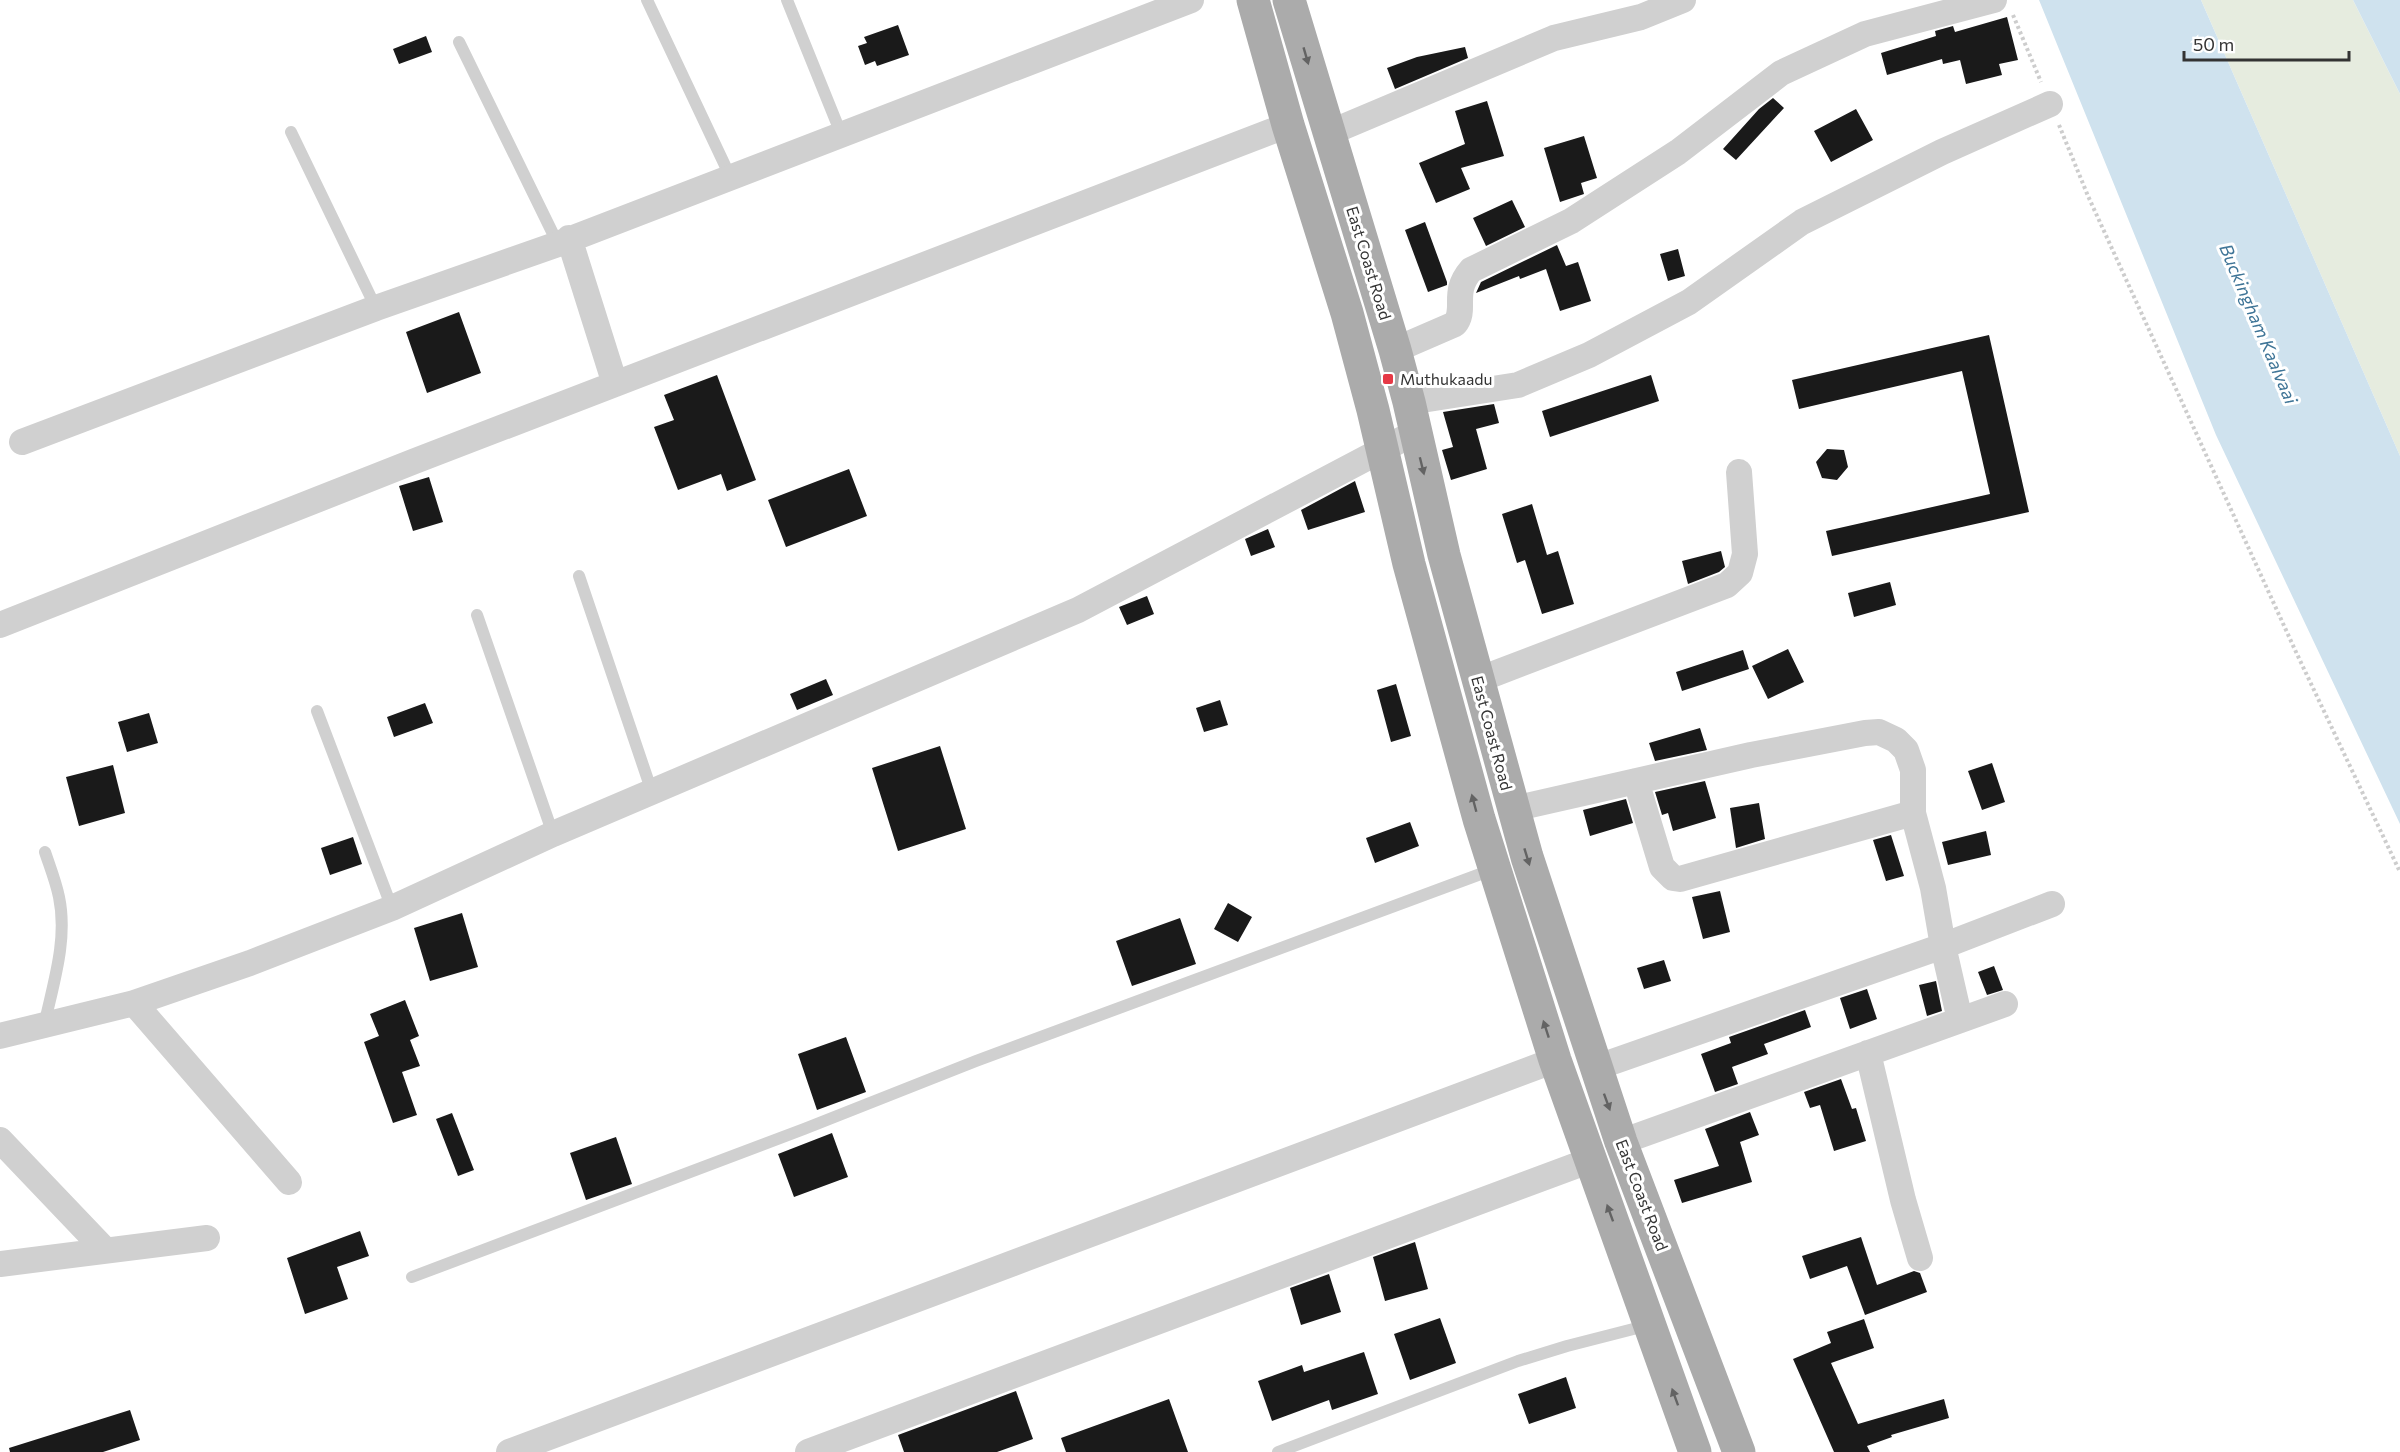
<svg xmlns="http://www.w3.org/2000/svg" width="2400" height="1452" viewBox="0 0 2400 1452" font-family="Commissioner,sans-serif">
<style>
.green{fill:#e6ecdf}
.water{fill:#cfe2ee}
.building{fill:#1a1a1a}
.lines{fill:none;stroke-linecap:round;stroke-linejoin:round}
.path{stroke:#cdcdcd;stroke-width:4;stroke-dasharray:3 3;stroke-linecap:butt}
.lane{stroke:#d0d0d0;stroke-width:12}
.street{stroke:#d0d0d0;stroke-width:26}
.primary{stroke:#ababab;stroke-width:33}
.oneway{fill:#636363}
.poi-dot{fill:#e63946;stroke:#fff;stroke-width:2}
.labels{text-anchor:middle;stroke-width:6;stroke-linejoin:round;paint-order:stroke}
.street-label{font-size:16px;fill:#333;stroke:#fff}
.poi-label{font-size:16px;fill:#333;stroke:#fff;text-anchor:start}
.water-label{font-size:18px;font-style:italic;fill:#3f7597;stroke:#fff}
</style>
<rect width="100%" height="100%" fill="#fff"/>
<path class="green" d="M2201,0H2353L2400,94V456Z"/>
<path class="water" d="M2039,0H2201L2400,456V824L2216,435Z
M2353,0H2400V94Z"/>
<path class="building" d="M2007,17L2018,60L1999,64L2002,75L1966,84L1960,60L1943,64L1942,59L1887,75L1881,53L1936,36L1935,31L1953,26L1955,32Z
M898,25L909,55L877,66L875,61L865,65L858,46L867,43L864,37Z
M426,36L432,52L399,64L393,49Z
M1465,47L1468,58L1395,89L1387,68L1417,57Z
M1773,98L1784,108L1736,160L1723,149L1759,109Z
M1487,101L1504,156L1461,168L1470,189L1436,203L1419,163L1465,144L1455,111Z
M1856,109L1873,140L1831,162L1814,131Z
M1584,136L1597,178L1581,183L1584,194L1560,202L1544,148Z
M1512,200L1525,227L1486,246L1473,218Z
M1425,222L1447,282V285L1428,292L1405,230Z
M1557,245L1566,266L1578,262L1591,301L1560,311L1546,269L1520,279L1519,276L1476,293L1481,282Z
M1678,249L1685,276L1668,281L1660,254Z
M459,312L481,373L427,393L406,332Z
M1989,335L2029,512L1832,556L1826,531L1990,494L1962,371L1799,409L1792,380Z
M717,375L756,480L727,491L721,474L678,490L654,427L674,420L664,395Z
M1651,375L1659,401L1550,437L1542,411Z
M1494,404L1499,423L1476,429L1487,469L1451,480L1442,450L1453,447L1443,412Z
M1827,449L1844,450L1848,467L1837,480L1822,478L1816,462Z
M849,469L867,516L786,547L768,500Z
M429,477L443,522L413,531L399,486Z
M1355,481L1365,512L1308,530L1301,510Z
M1532,504L1547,555L1558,551L1574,604L1542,614L1525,560L1517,563L1502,514Z
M1268,529L1275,547L1251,556L1245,539Z
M1721,551L1725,567L1719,572L1688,584L1682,561Z
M1890,582L1896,605L1854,617L1848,593Z
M1147,596L1154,614L1127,625L1119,607Z
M1788,649L1804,682L1768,699L1752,666Z
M1743,650L1749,669L1682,691L1676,672Z
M826,679L833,695L797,710L790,694Z
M1396,684L1411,736L1391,742L1377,690Z
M1220,700L1228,725L1204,732L1196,708Z
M425,703L433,723L394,737L387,717Z
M149,713L158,743L127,752L118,722Z
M1700,728L1707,750L1655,761L1649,743Z
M940,746L966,829L898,851L872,768Z
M1992,763L2005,802L1982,810L1968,771Z
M113,765L125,813L79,826L66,777Z
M1705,781L1716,818L1673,831L1668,813L1662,815L1655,792Z
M1626,799L1633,823L1590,836L1583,810Z
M1759,803L1765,839L1736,848L1730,808Z
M1410,822L1419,846L1375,863L1366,838Z
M1986,831L1991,855L1948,865L1942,842Z
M1891,835L1904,876L1886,881L1873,840Z
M353,837L362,864L330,875L321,848Z
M1720,891L1730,932L1703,939L1692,897Z
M1228,903L1252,917L1238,942L1214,929Z
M462,913L478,967L430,981L414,928Z
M1180,918L1196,964L1132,986L1116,941Z
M1664,960L1671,981L1644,989L1637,968Z
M1994,966L2003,990L1987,995L1978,972Z
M1936,981L1942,1011L1927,1016L1919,985Z
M1867,989L1877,1019L1850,1029L1840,998Z
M405,1000L419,1036L410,1040L420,1066L402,1072L417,1115L393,1123L364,1042L379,1036L370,1014Z
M1805,1010L1811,1027L1764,1044L1768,1054L1732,1067L1738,1084L1715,1092L1701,1054L1731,1043L1729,1037Z
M846,1037L866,1092L817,1110L798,1054Z
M1841,1079L1852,1109L1856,1108L1866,1141L1834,1151L1820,1105L1810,1108L1804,1092Z
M1750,1112L1759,1135L1740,1142L1752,1182L1682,1203L1674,1180L1719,1166L1705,1129Z
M452,1113L474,1170L458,1176L436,1119Z
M832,1133L848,1177L794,1197L778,1154Z
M616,1137L632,1184L586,1200L570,1153Z
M360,1231L369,1256L337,1267L348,1299L305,1314L287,1258Z
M1861,1237L1877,1285L1914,1271L1920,1273L1927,1292L1865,1315L1847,1266L1810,1279L1802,1256Z
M1415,1242L1428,1289L1385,1301L1373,1257Z
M1329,1274L1341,1312L1301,1325L1290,1288Z
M1440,1318L1456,1363L1410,1380L1394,1334Z
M1864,1319L1874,1348L1831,1363L1858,1424L1944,1399L1949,1418L1891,1435L1892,1437L1867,1446L1870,1452H1834L1793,1359L1831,1343L1827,1332Z
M1364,1352L1378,1394L1332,1410L1329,1400L1272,1421L1258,1381L1302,1365L1304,1372Z
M1566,1377L1576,1408L1529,1424L1518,1394Z
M1016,1391L1033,1439L997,1452H904L898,1435Z
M1169,1399L1188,1452H1066L1061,1438Z
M130,1410L140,1440L103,1452H10L9,1448Z"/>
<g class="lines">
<path class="path" d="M2013,15L2041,82
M2059,125L2088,196L2296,652L2400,872"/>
<path class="lane" d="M647,0L730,176
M787,0L842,136
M459,42L558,244
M291,132L376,308
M579,576L652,792
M477,615L553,834
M317,711L392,908
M44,1026C53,984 68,940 59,897C56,882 50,867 45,852
M412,1277L804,1129L976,1061L1494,869
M1278,1452L1518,1361L1567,1346L1649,1325"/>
<path class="street" d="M1329,133L1554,38L1641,17L1683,0
M569,238L615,384
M1395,350L1455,324C1467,309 1451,293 1471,270L1571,221L1678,152L1781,73L1865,34L1994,0
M1409,402L1518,385L1589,355L1689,302L1802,222L1942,152L2050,104
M22,442L376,308L558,244L1191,0
M0,625L415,461L1288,125
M1478,680L1727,585L1740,573L1745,554L1739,472
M1636,781L1662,867L1673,878L1680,879L1913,813
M1513,809L1751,755L1865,733L1879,732L1896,740L1906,750L1913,770V813L1933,888L1943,946L1960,1020
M134,1003L289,1182
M0,1036L134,1003L250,963L392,908L553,834L1078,610L1414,433
M1868,1053L1903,1200L1920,1258
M1595,1068L1943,946L2052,904
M0,1140L105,1250
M1621,1142L2005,1004
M0,1264L207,1238
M509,1452L1555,1060
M808,1452L1591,1160"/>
<path class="primary" d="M1253,0L1288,125L1347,313L1373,410L1409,564L1479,819L1555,1060L1695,1452
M1289,0L1395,350L1409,402L1444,555L1527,857L1621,1142L1739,1452"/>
</g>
<defs><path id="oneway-solid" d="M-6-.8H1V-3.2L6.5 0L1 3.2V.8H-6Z" transform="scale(1.5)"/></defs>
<g class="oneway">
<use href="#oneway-solid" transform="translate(1306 56) rotate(74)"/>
<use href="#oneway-solid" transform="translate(1422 466) rotate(76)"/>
<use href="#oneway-solid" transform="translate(1474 803) rotate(-105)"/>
<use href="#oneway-solid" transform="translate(1527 857) rotate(73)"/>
<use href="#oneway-solid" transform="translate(1546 1029) rotate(-108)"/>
<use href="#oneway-solid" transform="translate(1607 1102) rotate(70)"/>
<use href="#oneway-solid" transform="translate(1610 1213) rotate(-110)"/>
<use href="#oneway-solid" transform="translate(1675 1397) rotate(-110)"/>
</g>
<rect class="poi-dot" x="1382" y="373" width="12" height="12" rx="3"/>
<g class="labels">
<g class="street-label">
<text transform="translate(1369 263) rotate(73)" y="6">East Coast Road</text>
<text transform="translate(1492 733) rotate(75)" y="6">East Coast Road</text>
<text transform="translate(1642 1195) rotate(69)" y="6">East Coast Road</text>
</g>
<g class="poi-label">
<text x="1400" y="385">Muthukaadu</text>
</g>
<g class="water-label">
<text transform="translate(2258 324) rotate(67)" y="6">Buckingham Kaalvaai</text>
</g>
</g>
<path d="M2184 51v9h165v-9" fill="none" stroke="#333333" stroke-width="3"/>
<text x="2193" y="51" font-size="18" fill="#333333" stroke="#ffffff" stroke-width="4.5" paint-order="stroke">50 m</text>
</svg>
